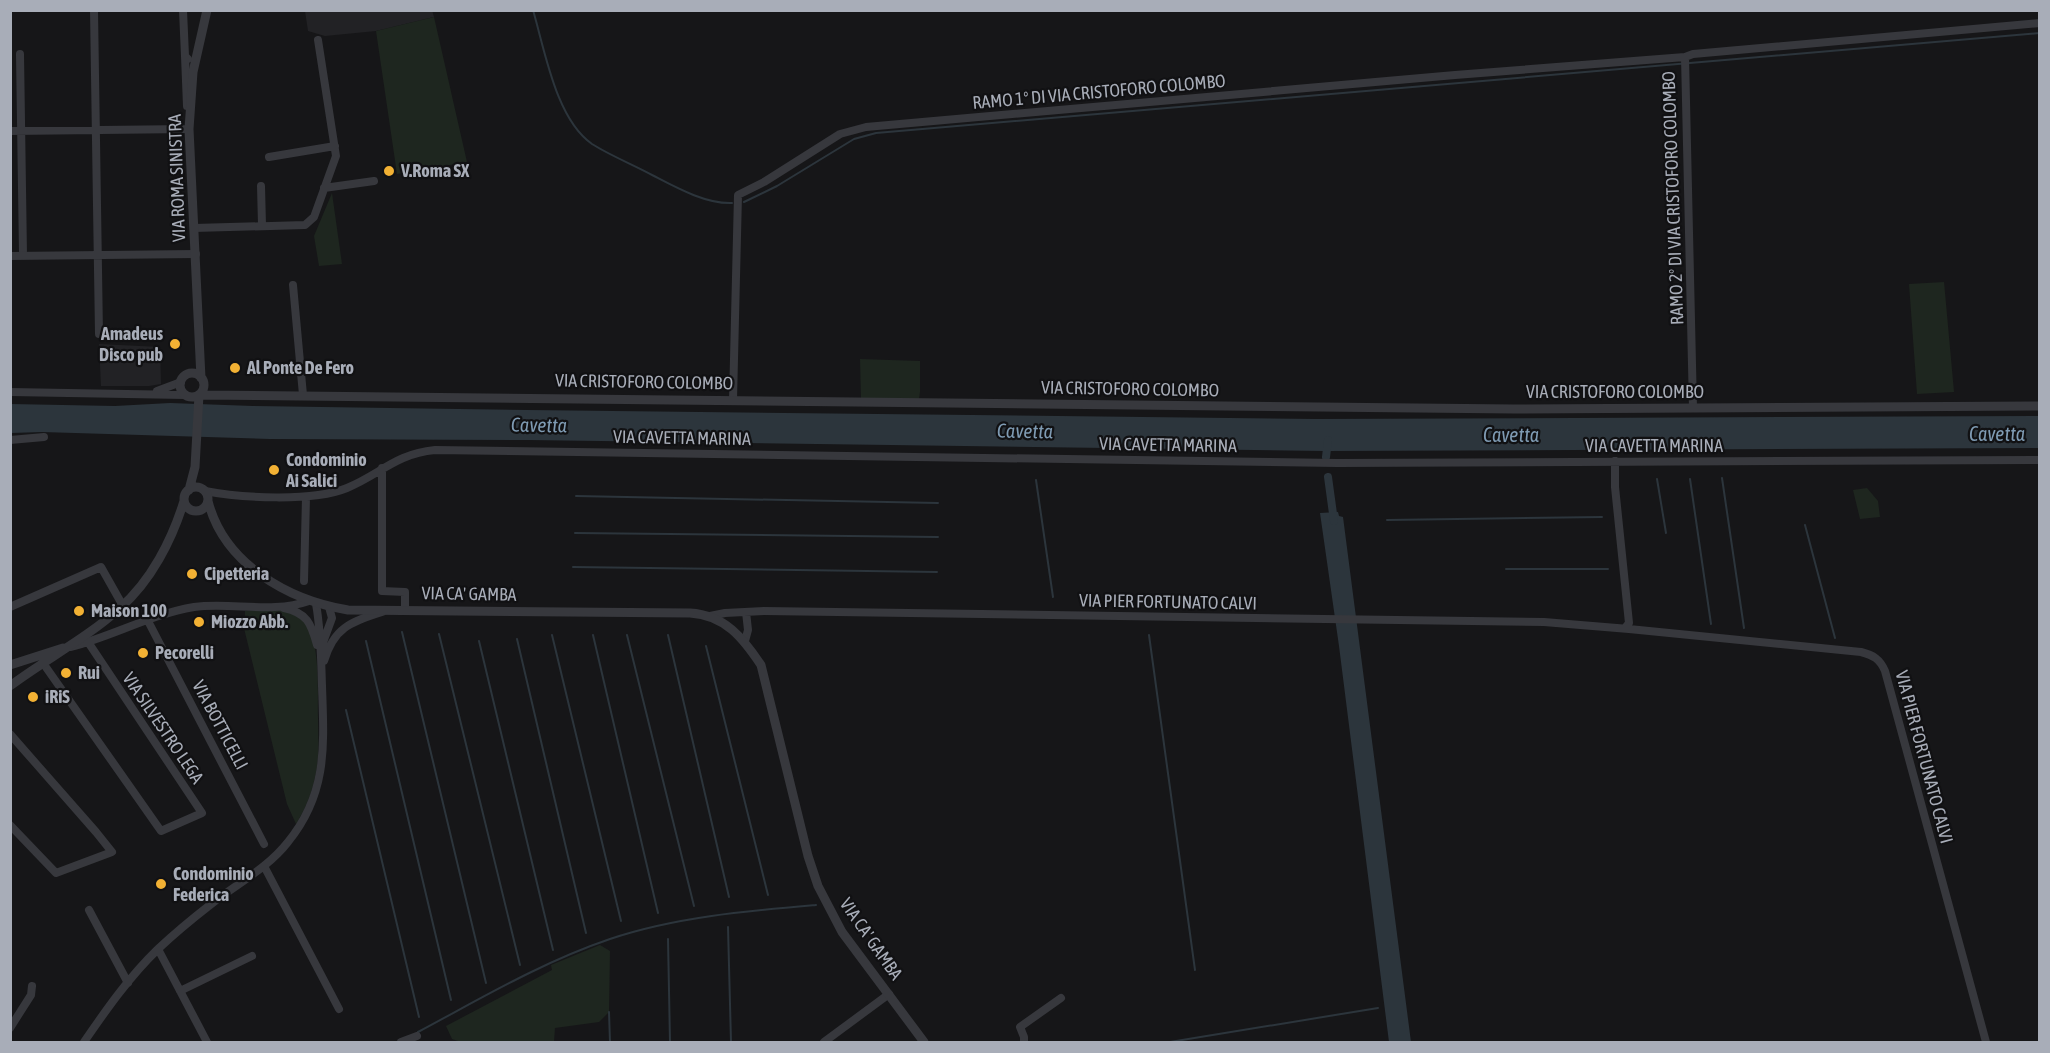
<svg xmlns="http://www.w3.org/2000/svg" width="2050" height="1053" viewBox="0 0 2050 1053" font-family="'Asap Condensed',sans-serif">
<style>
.built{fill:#222225}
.green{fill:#1e261f}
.water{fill:#2c353c}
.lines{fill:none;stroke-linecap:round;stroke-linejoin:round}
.stream{stroke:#2c353c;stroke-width:2}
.canal{stroke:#2c353c;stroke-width:8}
.minor{stroke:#37383d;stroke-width:8}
.tertiary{stroke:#37383d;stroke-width:9}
.poi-dot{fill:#f2b134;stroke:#111113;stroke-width:2}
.labels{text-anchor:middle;stroke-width:4.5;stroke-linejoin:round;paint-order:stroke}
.street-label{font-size:18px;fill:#a8adb8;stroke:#111113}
.poi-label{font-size:18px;font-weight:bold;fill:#a8adb8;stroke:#111113;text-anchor:start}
.water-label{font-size:20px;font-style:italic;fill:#7f9bb3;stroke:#111113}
</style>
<rect width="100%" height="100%" fill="#161618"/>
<path class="built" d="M432,10L434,17L376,31L325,36L308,31L305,11Z
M99,344L160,347L161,384L149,386H101Z"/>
<path class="green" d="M434,17L467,162L397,174L376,31Z
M332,193L342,264L319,266L314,236Z
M1944,282L1954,392L1917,394L1909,284Z
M860,359L920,361V392L919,399L861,398Z
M1867,488L1878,501L1880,517L1860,519L1853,490Z
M245,611C260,611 282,607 296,614C323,627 317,692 318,718C318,738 320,757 315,777C312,793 305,810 296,824L287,804L242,620L245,619Z
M600,945L610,951L609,1012L599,1022L555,1028L554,1042H461L452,1039L446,1026L552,970L551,965Z"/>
<path class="water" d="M170,403L253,406L528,410L1316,419L2039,416L2040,448L1325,451L528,440L270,439L42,432L11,433L10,404L115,406Z
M1338,512L1339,516L1343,517L1411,1042H1389L1339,646L1320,513Z"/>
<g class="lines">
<path class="stream" d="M533,10C545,51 556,119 592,144C611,156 634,165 654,176C677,188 706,204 732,203
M744,202L777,186L854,139L876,133L2040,33
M1722,478L1744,628
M1657,479L1666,533
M1690,479L1711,624
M1036,480L1053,597
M576,496L938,503
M1387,520L1602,517
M1805,525L1835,638
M575,533L938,537
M573,567L937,572
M1506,569H1608
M402,632L486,983
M439,634L520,965
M552,635L621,921
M593,635L658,913
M627,635L694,906
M668,635L729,897
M1149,635L1195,970
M517,639L586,933
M366,641L451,1000
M479,641L553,950
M706,646L768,895
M346,710L419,1017
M728,927L731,1042
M668,939L670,1042
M609,1012L610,1042
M418,1032C480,999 542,962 610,939C675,917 747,911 816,905
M1170,1042L1378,1008"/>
<path class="canal" d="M1326,457L1328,440
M1328,477L1334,521"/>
<path class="minor" d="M94,10L99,334
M183,10L185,56L188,59
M20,54L23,255
M185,56L187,106
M10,131L189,129V124
M269,157L335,146
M261,186L262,225
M324,188L374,181
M194,228L305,225L314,217L336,156L318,40
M10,256L196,254
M293,285L303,395
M157,391L181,382
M10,392L185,395
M733,400L738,195L764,182L840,134L866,127L1455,75L1685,57
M1693,408L1685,57L1693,54L2040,23
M10,440L44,437
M1615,461V487L1629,623L1625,628
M382,468V591L405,592V610
M205,491C241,498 313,502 347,488C381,474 395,454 435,450L1337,463L2040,460
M304,581L306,497
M10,607L101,567L123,606
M284,608C307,613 311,623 317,645
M710,616L725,613L764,611L1544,622L1629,629L1861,652C1873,655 1880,659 1885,671L1986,1042
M148,621L264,844
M745,641L748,630L746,612
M322,645L332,618L329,607
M71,647C113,636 152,614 194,607C232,602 272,614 309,601
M324,661C334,628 350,622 382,612
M43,663L161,831L202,813L88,642
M10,734L96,832L112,852L56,873L10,825
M264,866L339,1009
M89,910L128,983
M158,949L207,1042
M180,991L252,956
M10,1028L31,995L32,986
M84,1042C106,1010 129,977 158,949C174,934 192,919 210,905C236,884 267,869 288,842C328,793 324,745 322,686C321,658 321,631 316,604
M401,1042L417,1036
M824,1042L889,994
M1024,1042V1037L1020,1027L1061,998"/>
<path class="tertiary" d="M180 385a12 12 0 1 1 24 0a12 12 0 1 1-24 0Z
M201,378L189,129L193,72L207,10
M200,395L1514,409L2040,406
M184 499a12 12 0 1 1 24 0a12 12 0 1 1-24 0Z
M189,490L195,467L199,395
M208,501C224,564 288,600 348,610L690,613C725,615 743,638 761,665L808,856L818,886L842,932L924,1042
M10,665L63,648
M10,686C46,659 87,638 120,608C151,581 172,540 184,501"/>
</g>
<g class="poi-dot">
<circle cx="389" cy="171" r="6"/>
<circle cx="175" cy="344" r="6"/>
<circle cx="235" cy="368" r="6"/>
<circle cx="274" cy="470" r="6"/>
<circle cx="192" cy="574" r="6"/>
<circle cx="79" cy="611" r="6"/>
<circle cx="199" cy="622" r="6"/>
<circle cx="143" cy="653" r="6"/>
<circle cx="66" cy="673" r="6"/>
<circle cx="33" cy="697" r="6"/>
<circle cx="161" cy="884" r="6"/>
</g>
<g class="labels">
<g class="street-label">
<text transform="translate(1099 92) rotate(-5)" y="6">RAMO 1° DI VIA CRISTOFORO COLOMBO</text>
<text transform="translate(177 178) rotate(-92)" y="6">VIA ROMA SINISTRA</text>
<text transform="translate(1673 198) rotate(-92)" y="6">RAMO 2° DI VIA CRISTOFORO COLOMBO</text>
<text transform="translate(644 382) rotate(1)" y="6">VIA CRISTOFORO COLOMBO</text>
<text transform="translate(1130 389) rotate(1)" y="6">VIA CRISTOFORO COLOMBO</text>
<text x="1615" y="398">VIA CRISTOFORO COLOMBO</text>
<text transform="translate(682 438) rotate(1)" y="6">VIA CAVETTA MARINA</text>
<text transform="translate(1168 445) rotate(1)" y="6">VIA CAVETTA MARINA</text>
<text x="1654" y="452">VIA CAVETTA MARINA</text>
<text transform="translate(469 594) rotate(1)" y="6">VIA CA' GAMBA</text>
<text transform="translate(1168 602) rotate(1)" y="6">VIA PIER FORTUNATO CALVI</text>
<text transform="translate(220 725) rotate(62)" y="6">VIA BOTTICELLI</text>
<text transform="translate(163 728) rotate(56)" y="6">VIA SILVESTRO LEGA</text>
<text transform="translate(1924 757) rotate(75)" y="6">VIA PIER FORTUNATO CALVI</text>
<text transform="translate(871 939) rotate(55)" y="6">VIA CA' GAMBA</text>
</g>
<g class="poi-label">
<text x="401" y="177">V.Roma SX</text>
<text x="163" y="340" text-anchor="end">Amadeus<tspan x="163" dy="21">Disco pub</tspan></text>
<text x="247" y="374">Al Ponte De Fero</text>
<text x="286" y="466">Condominio<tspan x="286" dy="21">Ai Salici</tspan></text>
<text x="204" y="580">Cipetteria</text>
<text x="91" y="617">Maison 100</text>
<text x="211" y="628">Miozzo Abb.</text>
<text x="155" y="659">Pecorelli</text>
<text x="78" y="679">Rui</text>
<text x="45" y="703">iRiS</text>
<text x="173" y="880">Condominio<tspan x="173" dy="21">Federica</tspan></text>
</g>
<g class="water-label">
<text transform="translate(539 425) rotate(1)" y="7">Cavetta</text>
<text transform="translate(1025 431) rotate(1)" y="7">Cavetta</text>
<text x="1997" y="441">Cavetta</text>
<text x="1511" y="442">Cavetta</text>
</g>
</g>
<rect width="2050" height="1053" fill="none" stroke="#a8adb8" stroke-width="24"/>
</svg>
